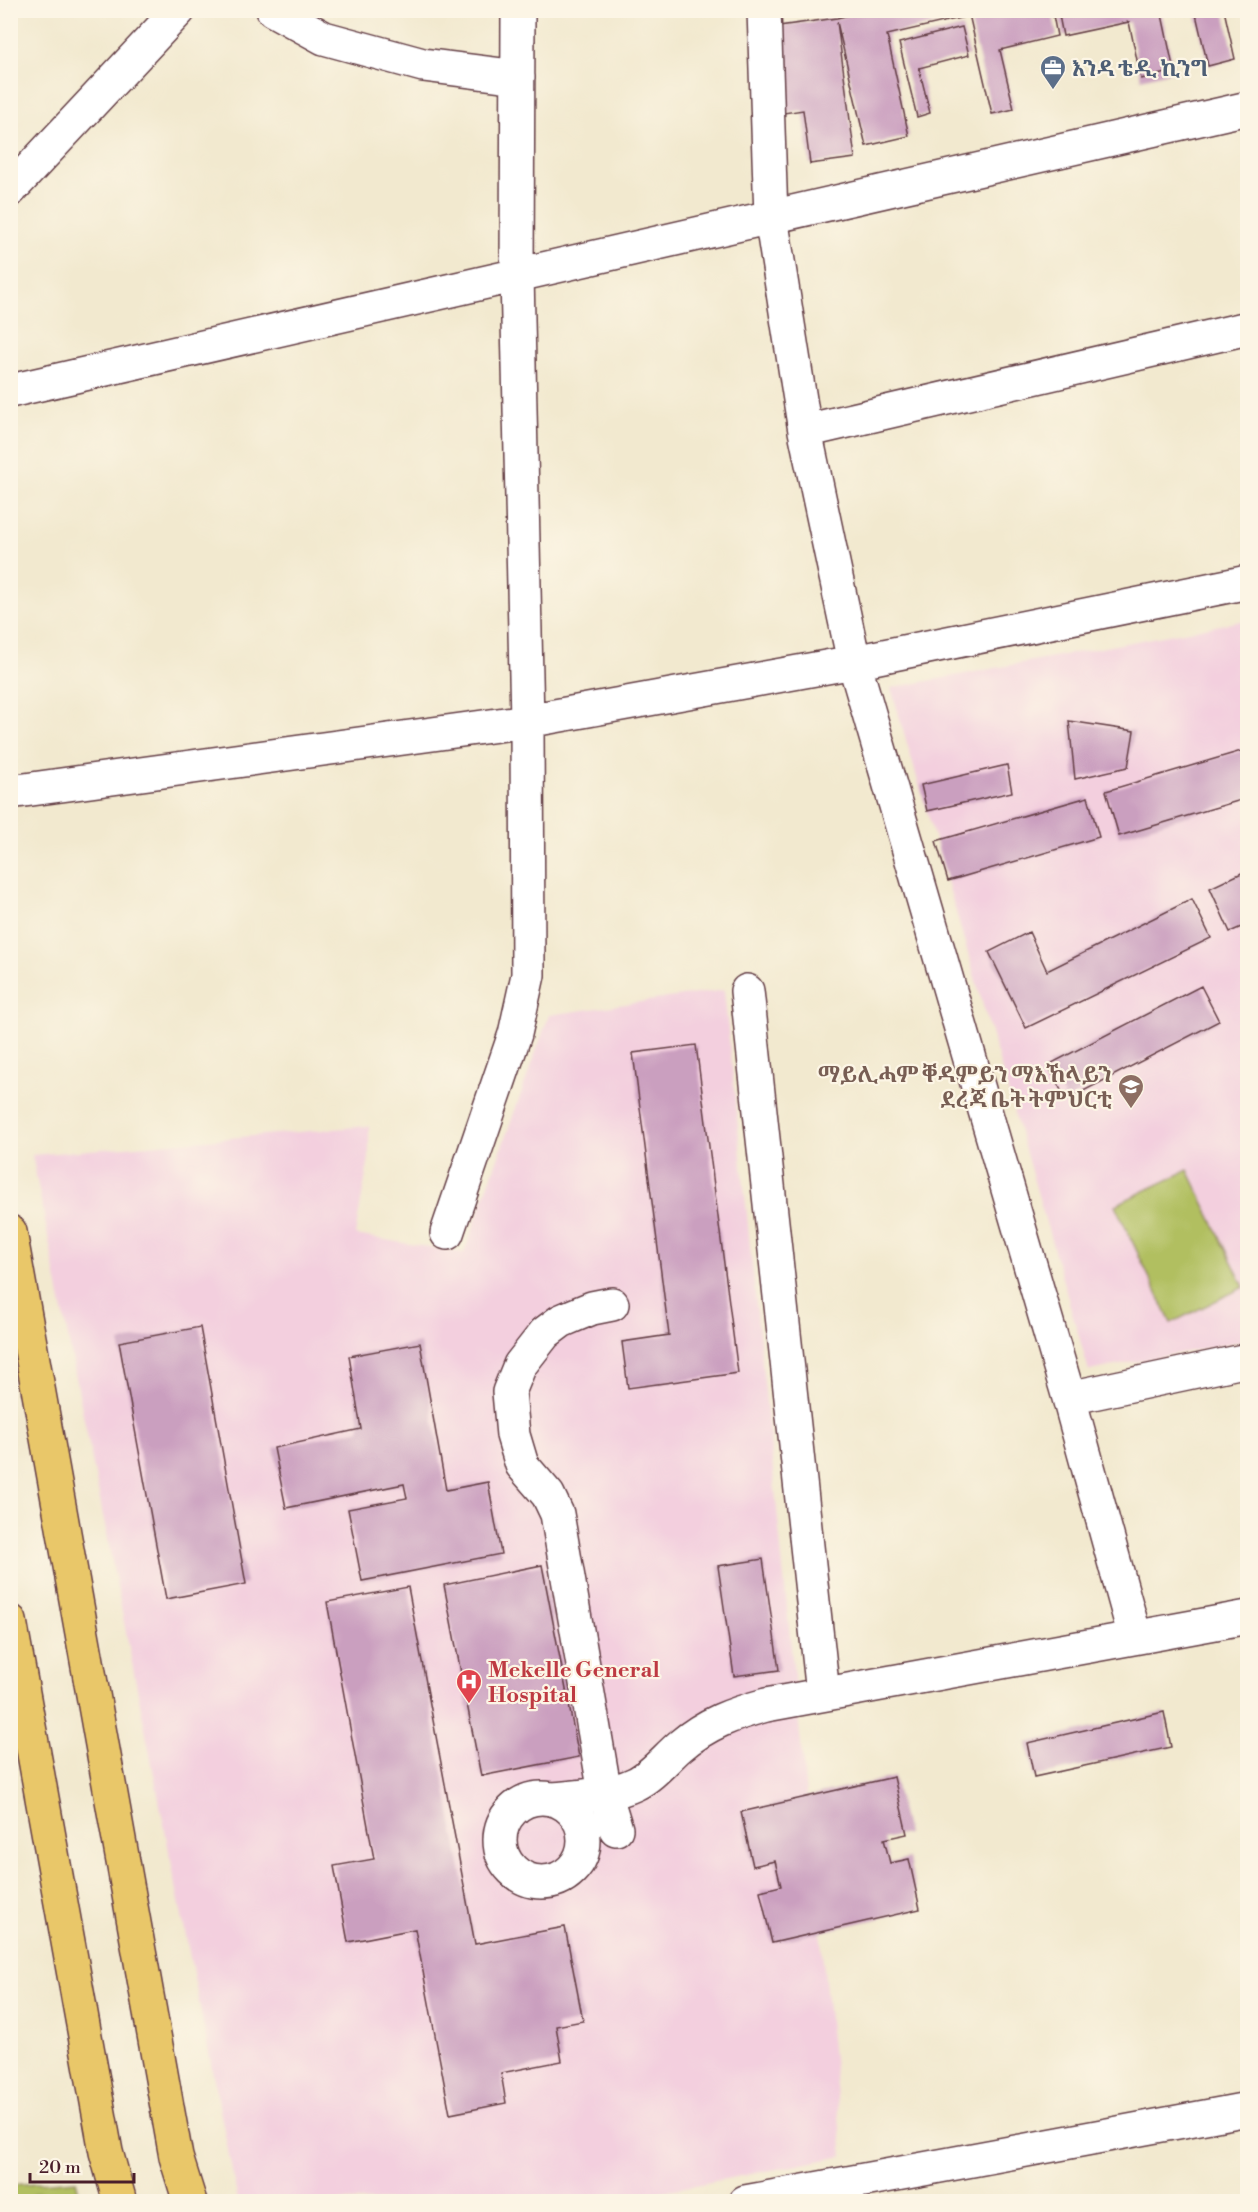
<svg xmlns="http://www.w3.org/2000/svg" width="1258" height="2212" viewBox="0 0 1258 2212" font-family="'Libre Bodoni','Noto Serif Ethiopic',serif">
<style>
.built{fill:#f3cfde}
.grass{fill:#b1bf61;stroke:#7e6f46;stroke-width:1.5}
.park{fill:url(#park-crowns);stroke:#7e6f46;stroke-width:1.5}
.building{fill:#ca9fbf}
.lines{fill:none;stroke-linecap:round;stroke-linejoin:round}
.minor-casing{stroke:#633d44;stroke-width:36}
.major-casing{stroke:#633d44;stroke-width:36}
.minor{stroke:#fff;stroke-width:33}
.major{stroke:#e9c769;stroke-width:33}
.labels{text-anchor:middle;stroke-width:4.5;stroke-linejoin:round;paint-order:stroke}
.service-label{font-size:22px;font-weight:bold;fill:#4e5e75;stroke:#fcf5e5;text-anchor:start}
.education-label{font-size:22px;font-weight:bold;fill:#785e54;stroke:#fcf5e5;text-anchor:end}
.health-label{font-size:22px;font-weight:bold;fill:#be3a42;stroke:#fcf5e5;text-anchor:start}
</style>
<defs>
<pattern id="park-crowns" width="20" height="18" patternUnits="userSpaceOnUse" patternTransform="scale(1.5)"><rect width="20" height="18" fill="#b1bf61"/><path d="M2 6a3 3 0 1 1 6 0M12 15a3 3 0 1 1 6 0" fill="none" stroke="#929b50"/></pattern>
</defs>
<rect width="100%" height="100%" fill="#fcf5e5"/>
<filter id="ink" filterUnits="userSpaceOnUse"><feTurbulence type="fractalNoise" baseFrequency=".0167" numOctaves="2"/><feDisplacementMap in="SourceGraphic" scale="12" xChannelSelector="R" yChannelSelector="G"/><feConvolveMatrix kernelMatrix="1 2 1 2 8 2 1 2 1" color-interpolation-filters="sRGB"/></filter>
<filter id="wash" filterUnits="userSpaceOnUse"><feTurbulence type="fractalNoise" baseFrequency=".008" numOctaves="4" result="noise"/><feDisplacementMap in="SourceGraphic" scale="24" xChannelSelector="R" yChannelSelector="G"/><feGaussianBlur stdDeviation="1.35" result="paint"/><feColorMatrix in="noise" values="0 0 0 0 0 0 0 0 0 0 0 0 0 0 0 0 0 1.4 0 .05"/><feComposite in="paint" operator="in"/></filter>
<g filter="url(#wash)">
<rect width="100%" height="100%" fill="#f2e9cf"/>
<path class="built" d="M1247,620V1340L1089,1371L891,688Z
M724,990L843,2156L613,2201H238L32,1155L369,1126V1158L355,1235L464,1253L549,1015Z"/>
<path class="grass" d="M1188,1170L1244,1287L1171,1323L1115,1205Z"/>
<path class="park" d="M76,2180L81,2201H11V2185Z"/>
<g id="blocks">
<path class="building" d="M870,10H964L965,17L887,35L909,136L866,146L837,22L855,158L810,164L803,110L784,113L772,27L837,18Z
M968,10H1052L1057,36L1000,50L1014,109L992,114Z
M1058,10H1161L1174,71L1141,79L1129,22L1063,36Z
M1195,10H1224L1235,59L1208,66Z
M962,27L969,55L919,68L930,113L917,117L899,43Z
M1069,721L1134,731L1128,767L1075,779Z
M1248,749V798L1119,836L1106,791Z
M1007,765L1012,792L927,811L921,785Z
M1088,797L1099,837L948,881L936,841Z
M1248,870V924L1230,932L1210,888Z
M1192,899L1211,938L1026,1028L989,952L1029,932L1047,971Z
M1201,986L1219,1021L1066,1100L1048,1065Z
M696,1045L738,1373L628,1388L622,1342L669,1335L633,1053Z
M200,1327L246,1584L166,1599L119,1342Z
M420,1343L446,1490L488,1482L501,1554L362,1581L348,1509L407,1498L404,1484L286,1508L274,1448L361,1429L349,1356Z
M763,1559L779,1670L734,1676L718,1566Z
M542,1565L579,1757L481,1776L444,1585Z
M408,1587L475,1944L565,1927L583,2021L556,2026L562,2061L501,2073L506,2103L450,2114L415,1929L348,1942L334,1866L374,1859L327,1602Z
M1164,1712L1171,1747L1034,1777L1027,1743Z
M894,1777L907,1834L884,1839L890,1863L909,1859L920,1909L772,1943L760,1891L781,1886L775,1861L753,1866L741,1812Z"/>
</g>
</g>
<g filter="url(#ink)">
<use href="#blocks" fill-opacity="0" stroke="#633d44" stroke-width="1.5"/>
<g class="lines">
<defs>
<path id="minor" d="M273,10L324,38L423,65L518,77
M764,10L771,217L805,431L854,662L1069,1398L1135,1637
M10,190L179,10
M10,391L1248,108
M805,431L1248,328
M10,792L527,721L854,662L1248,582
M747,991L823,1694
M447,1233L515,1034L528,975L527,721L517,275L518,10
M612,1304L592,1308L575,1315L561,1321L545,1333L520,1365L509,1392L513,1435L522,1465L548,1495L557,1514L605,1793L616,1829
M1069,1398L1248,1360
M500 1840a42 42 0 1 1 84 0a42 42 0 1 1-84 0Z
M553,1799C580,1796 610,1796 635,1784C652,1776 665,1759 680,1746C707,1723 733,1714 766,1705L1248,1617
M745,2202L1248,2109"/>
<path id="major" d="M10,1232L176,2157L190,2202
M10,1621L106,2152L120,2202"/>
</defs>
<use href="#minor" class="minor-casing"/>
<use href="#major" class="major-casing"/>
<use href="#minor" class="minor"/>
<use href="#major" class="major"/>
</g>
</g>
<defs>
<symbol id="office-pin" viewBox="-11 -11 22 30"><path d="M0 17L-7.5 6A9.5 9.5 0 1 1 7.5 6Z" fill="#5c6f8a" stroke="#fcf5e5"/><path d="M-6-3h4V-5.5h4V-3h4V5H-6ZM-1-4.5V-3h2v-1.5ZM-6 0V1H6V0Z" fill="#fff"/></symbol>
<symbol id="school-pin" viewBox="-11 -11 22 30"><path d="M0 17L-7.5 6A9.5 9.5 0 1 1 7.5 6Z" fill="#8d6e63" stroke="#fcf5e5"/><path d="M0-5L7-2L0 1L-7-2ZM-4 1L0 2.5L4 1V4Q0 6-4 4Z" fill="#fff"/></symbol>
<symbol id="hospital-pin" viewBox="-11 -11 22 30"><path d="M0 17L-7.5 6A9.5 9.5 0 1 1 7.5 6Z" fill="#e0444e" stroke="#fcf5e5"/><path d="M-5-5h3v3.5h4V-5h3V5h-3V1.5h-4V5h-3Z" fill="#fff"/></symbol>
</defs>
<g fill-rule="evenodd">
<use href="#office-pin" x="1038" y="53" width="30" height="40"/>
<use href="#school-pin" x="1116" y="1072" width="30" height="40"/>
<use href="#hospital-pin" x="454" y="1667" width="30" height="40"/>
</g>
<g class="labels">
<g class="service-label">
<text x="1072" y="76">እንዳ ቴዲ ኪንግ</text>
</g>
<g class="education-label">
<text x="1112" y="1082">ማይሊሓም ቐዳምይን ማእኸላይን<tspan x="1112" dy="25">ደረጃ ቤት ትምህርቲ</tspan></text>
</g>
<g class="health-label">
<text x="488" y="1677">Mekelle General<tspan x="488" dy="25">Hospital</tspan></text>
</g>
</g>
<rect width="1258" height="2212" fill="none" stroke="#fcf5e5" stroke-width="36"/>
<path d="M30 2173v9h104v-9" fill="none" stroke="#4a1f2b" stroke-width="3"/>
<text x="39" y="2173" font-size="18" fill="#4a1f2b" stroke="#fcf5e5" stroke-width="4.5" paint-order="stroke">20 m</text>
</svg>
